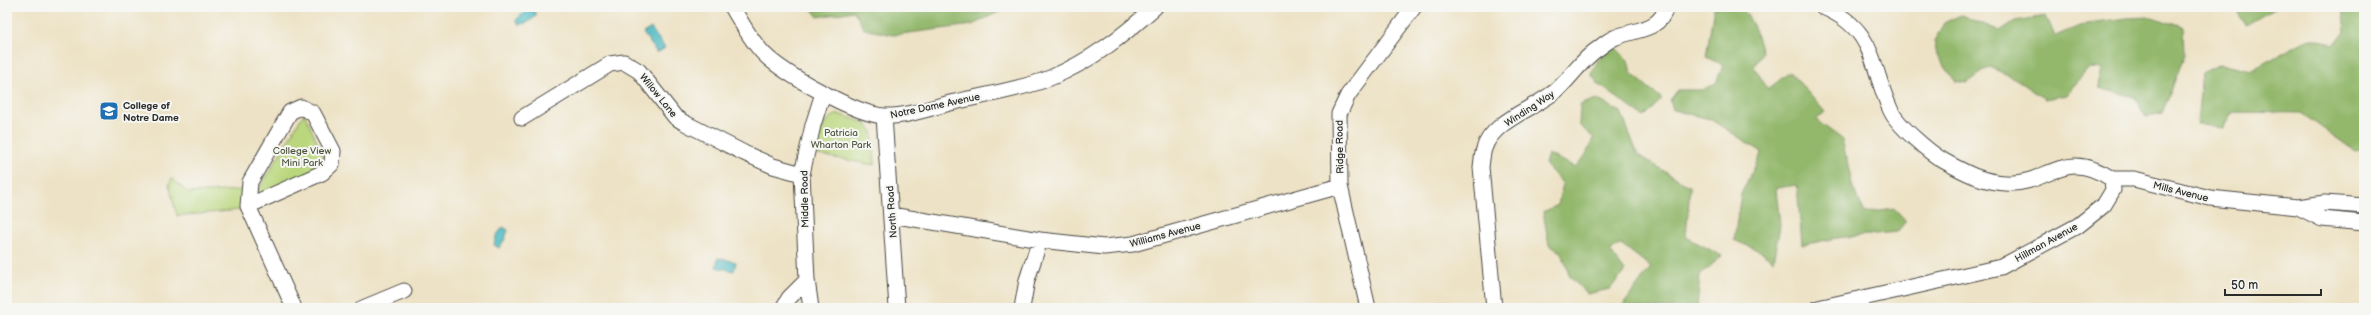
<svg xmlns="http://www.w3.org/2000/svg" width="2371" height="315" viewBox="0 0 2371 315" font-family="'Balsamiq Sans',sans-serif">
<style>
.green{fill:#bad77d;stroke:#728154}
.forest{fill:#93b86c;stroke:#5f724c}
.water{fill:#4bbac1;stroke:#3b7276}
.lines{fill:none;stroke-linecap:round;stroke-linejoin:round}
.minor-casing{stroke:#484642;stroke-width:17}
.minor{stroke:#fff;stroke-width:15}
.labels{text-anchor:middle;stroke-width:4;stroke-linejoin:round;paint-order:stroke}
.street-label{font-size:10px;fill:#2b2b2b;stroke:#f6f6f2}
.poi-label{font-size:10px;font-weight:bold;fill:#2b2b2b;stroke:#f6f6f2;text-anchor:start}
.park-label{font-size:10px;fill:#4f5640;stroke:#f6f6f2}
</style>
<rect width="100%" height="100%" fill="#f6f6f2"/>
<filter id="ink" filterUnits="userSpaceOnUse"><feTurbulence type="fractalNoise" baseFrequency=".025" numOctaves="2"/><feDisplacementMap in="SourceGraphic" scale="8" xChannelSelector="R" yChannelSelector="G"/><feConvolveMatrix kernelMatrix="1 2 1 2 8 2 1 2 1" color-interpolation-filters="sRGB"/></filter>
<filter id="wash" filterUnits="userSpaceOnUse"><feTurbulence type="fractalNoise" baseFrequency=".012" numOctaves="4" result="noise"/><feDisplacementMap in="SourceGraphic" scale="16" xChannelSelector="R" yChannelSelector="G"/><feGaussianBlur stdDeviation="0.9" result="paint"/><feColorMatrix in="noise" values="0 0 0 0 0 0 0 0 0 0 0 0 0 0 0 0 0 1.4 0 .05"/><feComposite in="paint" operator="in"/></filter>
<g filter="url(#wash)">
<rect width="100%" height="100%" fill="#ede2c5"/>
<path class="green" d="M304,113L327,164L240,210L177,216L169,185L172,178L188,193L259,189Z
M838,114L863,122L872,130L875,165L818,155C819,137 819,121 838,114Z"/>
<path class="forest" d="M810,7H1009L972,25L893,35L864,29L854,11L818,17Z
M1714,7H1742L1753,25L1762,52L1754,67L1768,89L1790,72L1825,112L1816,120L1842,139L1853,188L1865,213L1895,209L1906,221L1897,232L1837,238L1802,245L1797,185L1776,188L1780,226L1773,261L1762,252L1734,240L1741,194L1762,152L1710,119L1673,110L1670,100L1678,90H1703L1716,83L1723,65L1706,57Z
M2234,7H2277L2246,25Z
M2342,7H2364V149L2355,151L2301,113L2233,112L2223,128L2197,124L2202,73L2220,64L2250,71L2310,38L2334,45L2345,31Z
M1961,15L2000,31L2015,21L2046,16L2055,36L2087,23L2127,18L2152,17L2183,27L2184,57L2162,113L2146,117L2134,97L2099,88L2101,69L2089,68L2066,95L2045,99L2016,79L1990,67L1967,83L1955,81L1937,55L1934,41L1944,23Z
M1614,46L1628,60L1631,73L1662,99L1644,117L1598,84L1591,74L1598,60Z
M1596,99L1621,112L1638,155L1690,187L1686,237L1722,256L1700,275L1697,308H1621L1651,267L1621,244L1610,251L1625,271L1610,289L1587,294L1570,277L1562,253L1549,245L1543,212L1558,205L1563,184L1545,164L1548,154L1575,167L1585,156L1594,138L1579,125L1580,105Z"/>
<path class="water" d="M527,9L534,11L537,15L529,22L519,25L516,20Z
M651,28L665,48L657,53L643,33Z
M503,227L508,230L505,239L499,248L494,245L496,236Z
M718,258L736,262L734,271L716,267Z"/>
</g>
<g filter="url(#ink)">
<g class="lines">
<defs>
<path id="minor" d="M732,7C742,23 751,41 764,54C784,74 857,115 885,116C906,117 930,108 950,103C980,96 1023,89 1050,78C1091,61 1123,36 1155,7
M301,107L313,113L333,151L332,164L322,173L248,206L250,182L290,112Z
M884,116L897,308
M522,118L610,64L624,62L639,71L675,117L683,122L744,153L773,166L802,174
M2112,179H2134L2210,198L2298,207L2325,203L2364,206
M248,206L294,308
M2298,207L2322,219L2364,223
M891,215L1040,240L1104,247L1133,244L1340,186
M363,308L404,291
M783,308L789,298L807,280
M811,308L807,280L802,174L813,125L823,93
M1022,308L1027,280L1040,240
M1368,308L1340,186L1339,114L1348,95L1414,7
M1494,308L1481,167C1482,161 1482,155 1484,149C1492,120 1537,108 1558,89C1572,76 1583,58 1599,48C1604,44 1609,40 1614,38C1633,29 1660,32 1666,7
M1818,308L2001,267L2079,225L2104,205L2113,190L2112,179C2063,146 2048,186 2006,183C1982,182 1964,172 1944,161C1930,153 1898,126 1891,111C1870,66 1877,30 1823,7"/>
</defs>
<use href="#minor" class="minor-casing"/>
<use href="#minor" class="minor"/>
</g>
</g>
<defs>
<symbol id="university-square" viewBox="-11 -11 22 22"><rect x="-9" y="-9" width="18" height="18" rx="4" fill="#1f6fb2" stroke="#f6f6f2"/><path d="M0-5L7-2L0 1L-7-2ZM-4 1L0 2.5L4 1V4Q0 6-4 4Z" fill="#fff"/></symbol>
</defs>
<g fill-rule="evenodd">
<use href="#university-square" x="98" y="100" width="22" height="22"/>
</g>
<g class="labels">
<g class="street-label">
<text transform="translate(659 95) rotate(51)" y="4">Willow Lane</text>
<text transform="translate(935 105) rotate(-12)" y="4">Notre Dame Avenue</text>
<text transform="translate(1529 108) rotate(-33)" y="4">Winding Way</text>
<text transform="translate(1339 147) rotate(-91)" y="4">Ridge Road</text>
<text transform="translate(2181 191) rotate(14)" y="4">Mills Avenue</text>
<text transform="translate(804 199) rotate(-91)" y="4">Middle Road</text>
<text transform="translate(891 212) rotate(-94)" y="4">North Road</text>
<text transform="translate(1165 234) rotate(-15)" y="4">Williams Avenue</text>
<text transform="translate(2046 242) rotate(-29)" y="4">Hillman Avenue</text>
</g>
<g class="poi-label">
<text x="123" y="109">College of<tspan x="123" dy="12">Notre Dame</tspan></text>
</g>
<g class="park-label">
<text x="841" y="136">Patricia<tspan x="841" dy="12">Wharton Park</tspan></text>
<text x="302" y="154">College View<tspan x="302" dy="12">Mini Park</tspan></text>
</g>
</g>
<rect width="2371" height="315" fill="none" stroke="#f6f6f2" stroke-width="24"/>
<path d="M2225 289v6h96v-6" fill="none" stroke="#2b2b2b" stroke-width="2"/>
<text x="2231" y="289" font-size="12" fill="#2b2b2b" stroke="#f6f6f2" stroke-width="3" paint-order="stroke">50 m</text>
</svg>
